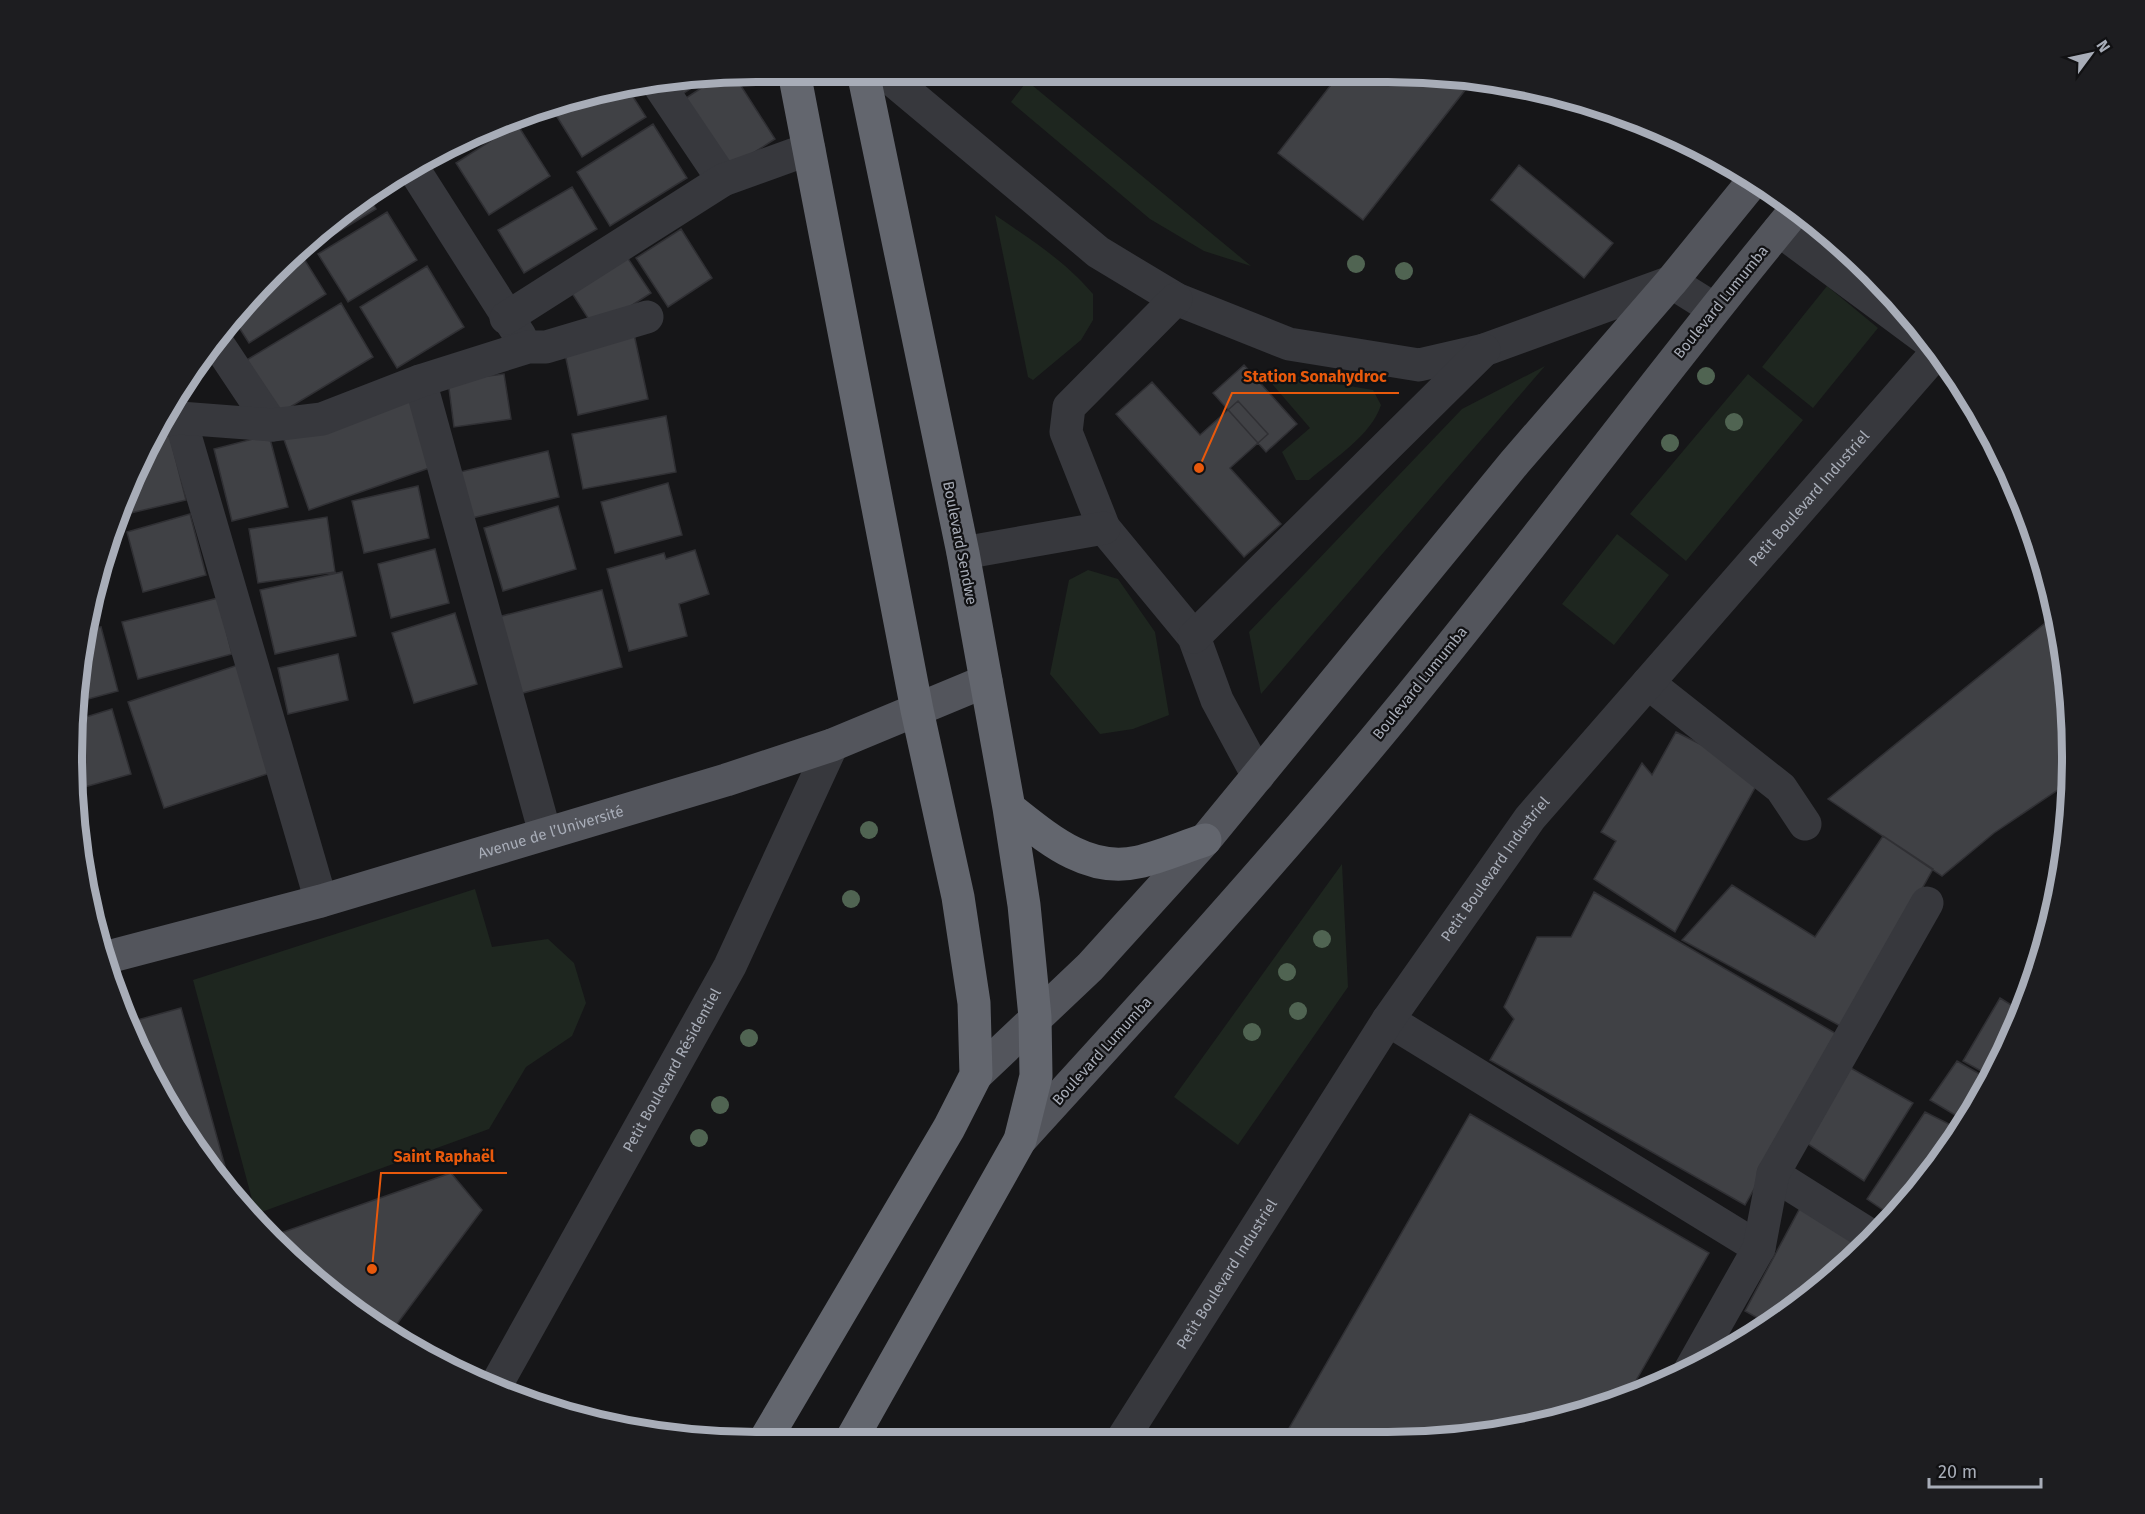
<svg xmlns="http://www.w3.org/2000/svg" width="2145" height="1514" viewBox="0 0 2145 1514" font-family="'Fira Sans',sans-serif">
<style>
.green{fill:#1e261f}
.building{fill:#404145;stroke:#303034;stroke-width:1.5}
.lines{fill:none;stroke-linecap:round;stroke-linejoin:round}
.minor{stroke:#37383d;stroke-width:33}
.major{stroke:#53555c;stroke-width:33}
.highway{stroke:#63666e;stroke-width:33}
.tree{fill:#506452}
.labels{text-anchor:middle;stroke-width:4.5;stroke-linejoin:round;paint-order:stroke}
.street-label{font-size:15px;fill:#a8adb8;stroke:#111113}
.rim{fill:none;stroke:#a8adb8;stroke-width:8}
.leader{fill:none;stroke:#e8590c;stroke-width:2}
.callout-dot{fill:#e8590c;stroke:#111113;stroke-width:2}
.callout-label{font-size:16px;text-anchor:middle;font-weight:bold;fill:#e8590c;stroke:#111113;stroke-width:4.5;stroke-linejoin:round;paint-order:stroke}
</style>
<rect width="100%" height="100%" fill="#161618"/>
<path class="green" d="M1027,81L1251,266L1204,251L1150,219L1011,102Z
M995,215C1030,239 1065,261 1093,294V320L1081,340L1033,380L1028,377Z
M1827,286L1878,328L1813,408L1762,367Z
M1545,366L1261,694L1249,632L1462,409Z
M1261,371L1373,390L1381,405C1371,436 1333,459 1309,480H1296L1282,452L1310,428Z
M1748,374L1803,420L1686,561L1630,514Z
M1617,534L1669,575L1614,645L1562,604Z
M1088,570L1118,579L1155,632L1169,715L1133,729L1100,734L1050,674L1069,580Z
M1342,864L1348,987L1238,1145L1174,1097Z
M475,889L492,947L548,939L574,963L586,1003L572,1036L526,1067L489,1129L256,1214L193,980Z"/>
<path class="building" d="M1341,72H1388L1473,80L1363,220L1278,153Z
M734,75L775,139L728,169L683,100L718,77Z
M705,79L678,97L669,84Z
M628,89L646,117L582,157L551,107L579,95Z
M496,124L451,153L448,149L495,124Z
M517,124L550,176L489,215L456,163Z
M653,124L687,178L610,226L577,172Z
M1519,165L1613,243L1584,278L1491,200Z
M572,187L597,229L524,273L498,230Z
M368,195L376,209L325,240L322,235Z
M387,212L417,260L348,302L318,254Z
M681,229L712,278L668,307L636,258Z
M623,251L651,293L595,329L568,287Z
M301,254L326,294L249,343L233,318L242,306Z
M427,266L464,327L397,368L360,307Z
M341,303L373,357L277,415L245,361Z
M634,334L648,399L578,415L564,349Z
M1244,365L1297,424L1266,452L1213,393Z
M504,374L511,419L454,427L448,381Z
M1152,382L1200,435L1238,401L1268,434L1230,468L1281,524L1244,557L1116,414Z
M409,390L435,466L309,510L282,434Z
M666,416L676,472L583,489L572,434Z
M167,425L186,500L118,516L124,495L158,427Z
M269,435L288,507L232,521L214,449Z
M548,451L559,497L472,518L460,472Z
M668,483L682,535L615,553L601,502Z
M418,486L429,538L364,553L352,501Z
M558,506L576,569L503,591L484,528Z
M190,514L206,575L143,592L127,532Z
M327,517L335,572L258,583L249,529Z
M435,549L449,603L391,618L378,564Z
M695,550L709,594L679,604L687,636L629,651L607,569L664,553L666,559Z
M342,572L356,636L275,654L260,590Z
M602,590L622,667L519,694L498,617Z
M218,598L232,654L138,679L122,622Z
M455,613L477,684L414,703L392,633Z
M2055,615L2067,667L2071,781L1994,833L1942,876L1828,799Z
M101,627L118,691L77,702L78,668L88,630Z
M338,654L348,700L288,714L278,668Z
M238,665L273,772L164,808L128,702Z
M112,709L131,774L74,790L76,720Z
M1676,732L1762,775L1675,932L1594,879L1616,841L1601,832L1642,763L1652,775Z
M1883,836L1933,869L1844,1028L1682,940L1732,885L1815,937Z
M1594,892L1840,1036L1745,1205L1490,1060L1514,1019L1504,1007L1537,937H1571Z
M2000,998L2021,1011L2003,1060L1992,1077L1963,1061Z
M181,1008L233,1195L142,1060L130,1022Z
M1957,1061L1990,1080L1965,1121L1930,1100Z
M1849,1067L1913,1103L1864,1181L1805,1142Z
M1925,1112L1959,1129L1932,1174L1892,1216L1867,1199Z
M1470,1114L1709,1253L1626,1398L1608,1406L1478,1436L1284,1437Z
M451,1173L482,1210L391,1332L340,1301L272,1236Z
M1800,1208L1866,1243L1840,1272L1765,1322L1745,1311Z"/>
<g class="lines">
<g class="minor">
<path d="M883,72L1098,252L1176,299L1289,344L1419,365L1484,350L1671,282L1714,309"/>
<path d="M659,85L723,180"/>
<path d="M413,168L520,336"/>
<path d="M1779,230L1930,342"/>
<path d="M1176,299L1069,407L1066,432L1104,528L1194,637L1217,700L1258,776"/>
<path d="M506,318L723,180L809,149"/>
<path d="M216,341L272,425"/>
<path d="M420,381L545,833"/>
<path d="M180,418L321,901"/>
<path d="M161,421L180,418L272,425L322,419L420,381L528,347H546L647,317"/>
<path d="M963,553L1104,528"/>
<path d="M1194,637L1484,350"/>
<path d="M1648,683L1781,788L1805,824"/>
<path d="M1388,1020L1759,1248"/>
<path d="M1773,1174L1873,1237"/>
<path d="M1689,1372L1759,1248L1773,1174L1927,903"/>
<path id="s1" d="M495,1387L730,966L832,745"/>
<path id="s2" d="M1123,1438L1388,1020L1530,818L1937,352"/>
</g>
<g class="major">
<path id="s3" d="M108,957L321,901L726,780L832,745L986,681"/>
<path d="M976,1075L1090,967L1205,840L1515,462L1671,282L1754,180"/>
<path d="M1020,1140C1148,1000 1275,861 1395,715C1533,548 1659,374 1797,208"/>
</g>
<path class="highway" d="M1009,808C1046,837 1087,874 1138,862C1160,857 1183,847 1205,840
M765,1440L949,1128L976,1075L974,1003L958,897L917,710L794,72
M851,1440L1020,1140L1036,1076L1035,1017L1024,905L1009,808L963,553L863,72"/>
</g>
<g class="tree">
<circle cx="1356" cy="264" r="9"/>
<circle cx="1404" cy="271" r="9"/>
<circle cx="1706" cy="376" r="9"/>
<circle cx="1734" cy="422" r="9"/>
<circle cx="1670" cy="443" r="9"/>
<circle cx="869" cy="830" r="9"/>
<circle cx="851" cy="899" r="9"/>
<circle cx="1322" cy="939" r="9"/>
<circle cx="1287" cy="972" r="9"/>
<circle cx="1298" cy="1011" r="9"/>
<circle cx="1252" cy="1032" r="9"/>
<circle cx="749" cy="1038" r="9"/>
<circle cx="720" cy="1105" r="9"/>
<circle cx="699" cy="1138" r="9"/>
</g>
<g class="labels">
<g class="street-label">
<text transform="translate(1721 302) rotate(-51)" y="5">Boulevard Lumumba</text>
<text dy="5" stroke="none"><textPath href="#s2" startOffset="1166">Petit Boulevard Industriel</textPath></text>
<text transform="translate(960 543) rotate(79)" y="5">Boulevard Sendwe</text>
<text transform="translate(1420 683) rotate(-51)" y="5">Boulevard Lumumba</text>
<text dy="5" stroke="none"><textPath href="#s3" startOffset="460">Avenue de l’Université</textPath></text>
<text dy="5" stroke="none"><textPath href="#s2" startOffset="680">Petit Boulevard Industriel</textPath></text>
<text transform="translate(1102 1051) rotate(-48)" y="5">Boulevard Lumumba</text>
<text dy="5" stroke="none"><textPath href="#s1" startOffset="363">Petit Boulevard Résidentiel</textPath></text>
<text dy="5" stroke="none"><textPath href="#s2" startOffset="194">Petit Boulevard Industriel</textPath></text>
</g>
</g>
<path d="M0 0H2145V1514H0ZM756 82H1388A674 674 0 0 1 2062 756V758A674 674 0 0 1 1388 1432H756A674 674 0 0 1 82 758V756A674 674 0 0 1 756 82Z" fill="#1d1d20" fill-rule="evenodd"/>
<path class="rim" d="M756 82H1388A674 674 0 0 1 2062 756V758A674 674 0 0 1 1388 1432H756A674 674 0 0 1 82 758V756A674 674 0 0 1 756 82Z"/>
<path class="leader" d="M1199 468L1232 393H1399M372 1269L381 1173H507"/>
<g class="callout-dot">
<circle cx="1199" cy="468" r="6"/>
<circle cx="372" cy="1269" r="6"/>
</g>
<g class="callout-label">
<text x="1315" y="382">Station Sonahydroc</text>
<text x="444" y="1162">Saint Raphaël</text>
</g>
<g transform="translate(2091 54) rotate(57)" stroke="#111113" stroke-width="4.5" paint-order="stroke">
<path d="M0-4.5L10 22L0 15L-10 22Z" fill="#a8adb8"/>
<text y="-9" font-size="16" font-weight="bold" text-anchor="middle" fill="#a8adb8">N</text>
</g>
<path d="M1929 1478v9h112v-9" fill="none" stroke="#a8adb8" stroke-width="3"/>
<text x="1938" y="1478" font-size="18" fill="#a8adb8" stroke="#111113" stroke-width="4.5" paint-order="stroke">20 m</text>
</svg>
